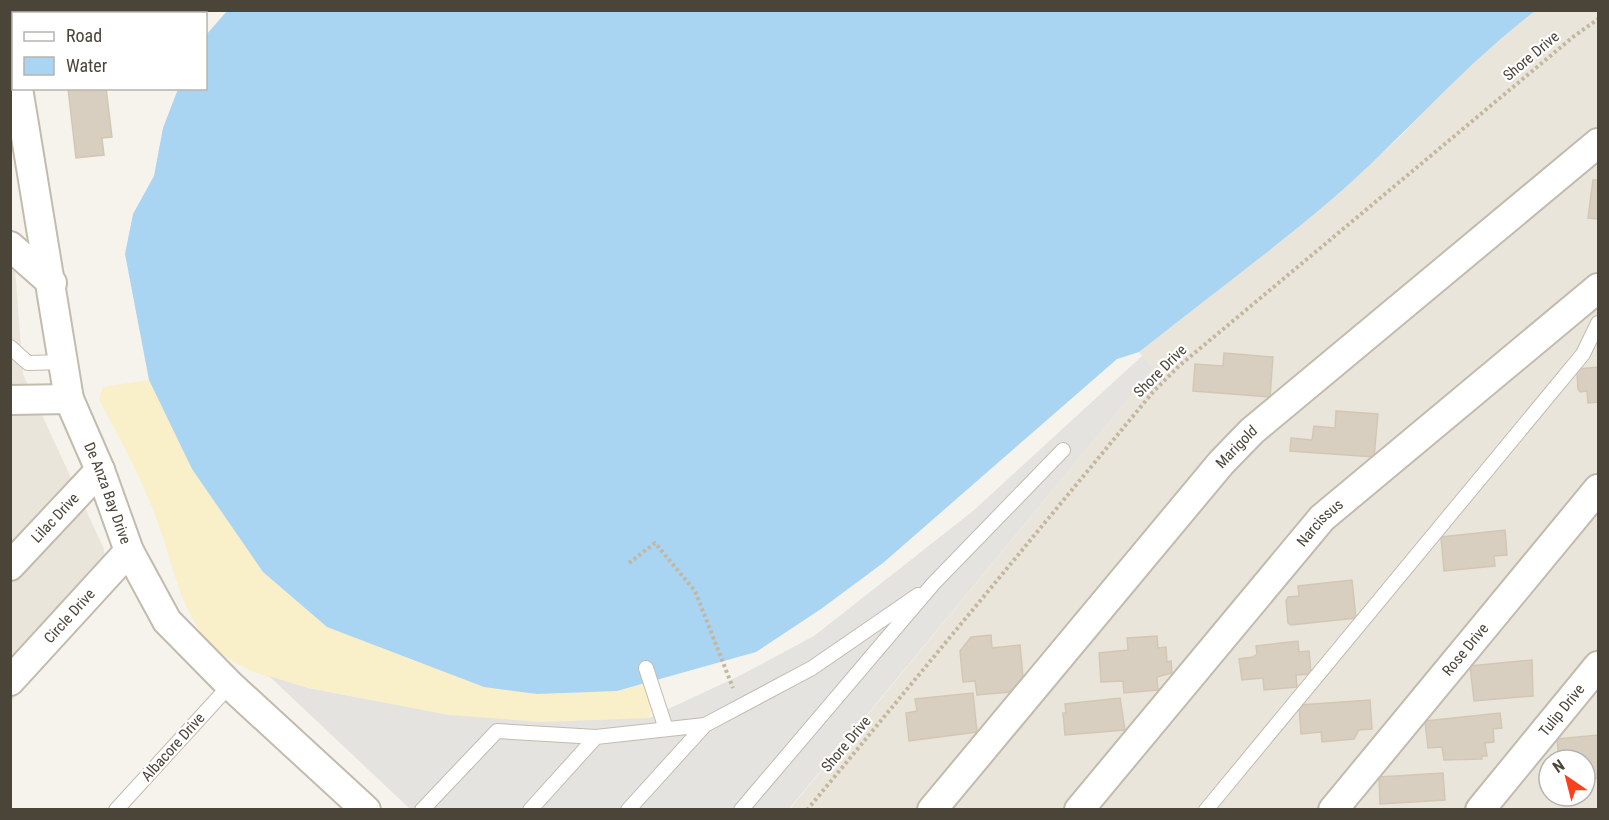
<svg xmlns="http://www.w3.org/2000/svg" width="1609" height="820" viewBox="0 0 1609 820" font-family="'Roboto Condensed',sans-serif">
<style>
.residential{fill:#eae5da;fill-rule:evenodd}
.sand{fill:#f9efc9}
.parking{fill:#e5e3e0}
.water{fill:#a9d4f2}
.building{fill:#d8cfc1;stroke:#d3c7b4;stroke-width:1.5}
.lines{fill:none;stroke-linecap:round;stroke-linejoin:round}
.service-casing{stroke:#c2bbae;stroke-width:16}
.minor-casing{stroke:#c2bbae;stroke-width:32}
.path{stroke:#c4b79f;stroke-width:4;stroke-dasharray:3 3;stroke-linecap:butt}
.service{stroke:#fff;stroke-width:14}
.minor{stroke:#fff;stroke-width:28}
.labels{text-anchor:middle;stroke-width:4.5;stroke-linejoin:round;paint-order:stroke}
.street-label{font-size:15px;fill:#4b4439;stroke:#fff}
</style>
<rect width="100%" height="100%" fill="#f6f3ec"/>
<path class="residential" d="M1535,11H1598V809L789,810L1152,370L1139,352L1331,199L1402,135L1443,90L1508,31ZM1549,760H1585V796H1549Z
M10,202L23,374L104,549L107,595L11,702Z"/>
<path class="sand" d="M149,380L192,469L263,572L327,627L484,687L537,694L617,691L646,684L653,706L649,718C583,724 516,723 450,715C417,711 384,702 351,696C305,687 243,679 209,642C180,609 173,565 159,526C144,482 120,440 99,399L103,387Z"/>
<path class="parking" d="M1142,356L1153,369L789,809H410L269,676L308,688L449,715L542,722L649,718L741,675L814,636L973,511Z"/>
<path class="water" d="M227,11H1535C1461,67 1402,139 1332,199C1270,252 1203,301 1139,352L1117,359L883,563L821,609L756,652L617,691L537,694L484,687L327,627L263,572L192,469L149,380L125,254L133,214L154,176L163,128L178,89L206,88V35Z"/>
<path class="building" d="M68,88H106L112,137L102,138L104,155L76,158Z
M1593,180H1598V219L1588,218Z
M1224,353L1273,357L1270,397L1193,391L1195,364L1223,366Z
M1598,367V402L1588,403L1587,391L1580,392L1578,389L1577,372L1578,369Z
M1336,411L1378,414L1374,457L1290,451L1291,438L1312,440L1314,426L1335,428Z
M1505,530L1507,555L1494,556L1495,566L1444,571L1441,537Z
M1352,580L1356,618L1291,625L1288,623L1286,601L1288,597L1299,596L1298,586Z
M991,635L992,648L1020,645L1023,678L1010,692L977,695L975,681L963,682L960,651L971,637Z
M1157,636L1158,648L1166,647L1167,662L1171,661L1172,673L1157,677L1158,690L1124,693L1123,681L1101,682L1099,653L1128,650L1127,638Z
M1298,641L1299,652L1309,651L1311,674L1296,675L1297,687L1264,690L1263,678L1242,680L1239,659L1253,657L1257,654L1256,646Z
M1532,660L1533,696L1474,701L1470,666Z
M973,693L977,732L909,741L906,713L917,711L915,699Z
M1120,698L1125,730L1065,735L1063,713H1066L1065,704Z
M1370,700L1372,729L1359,730L1354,739L1322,742L1321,732L1301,734L1299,705Z
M1500,713L1502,728L1493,729L1494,742L1485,743L1487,756H1482V759L1444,760L1442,747L1428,748L1425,721Z
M1598,735V778L1585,780V760H1559L1557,739Z
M1443,773L1445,800L1380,804L1379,777Z"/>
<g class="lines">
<defs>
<path id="service" d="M10,347L28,363L64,362
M646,668L666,729
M596,737L705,725
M116,810L230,685
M422,810L497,731L596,737L530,810
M628,810L705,725L812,668L918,595
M741,810L933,584L1063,450
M1206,810L1583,354L1598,323"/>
<g id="minor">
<path d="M10,33L14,55"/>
<path id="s1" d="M18,88L69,399L100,470L129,551L167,621L230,685L366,810"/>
<path d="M10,246L52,283"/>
<path d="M10,400L69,399"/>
<path id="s2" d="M10,566L100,470"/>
<path id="s3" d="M10,681L129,551"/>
<path id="s4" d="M932,810L1221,463L1252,431L1598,143"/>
<path id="s5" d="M1079,810L1322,518L1598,288"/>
<path id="s6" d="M1333,810L1598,489"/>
<path id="s7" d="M1480,810L1598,666"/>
</g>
</defs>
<use href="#service" class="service-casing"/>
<use href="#minor" class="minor-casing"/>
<path class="path" d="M629,563L655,543L695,591L733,688
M807,810L1153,392L1179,366L1573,37L1598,19"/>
<use href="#service" class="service"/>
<use href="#minor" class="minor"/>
</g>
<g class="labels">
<g class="street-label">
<text transform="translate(1531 56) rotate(-40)" y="5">Shore Drive</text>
<text transform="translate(1160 371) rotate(-45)" y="5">Shore Drive</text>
<text dy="5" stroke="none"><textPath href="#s4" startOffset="474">Marigold</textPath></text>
<text dy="5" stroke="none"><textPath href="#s1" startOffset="417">De Anza Bay Drive</textPath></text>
<text dy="5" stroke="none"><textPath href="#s2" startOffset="66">Lilac Drive</textPath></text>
<text dy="5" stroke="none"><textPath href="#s5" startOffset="375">Narcissus</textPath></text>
<text dy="5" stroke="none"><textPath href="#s3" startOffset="88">Circle Drive</textPath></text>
<text dy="5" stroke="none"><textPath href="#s6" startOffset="208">Rose Drive</textPath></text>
<text dy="5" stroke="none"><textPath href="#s7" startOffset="129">Tulip Drive</textPath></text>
<text transform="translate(846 744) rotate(-50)" y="5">Shore Drive</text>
<text transform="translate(173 747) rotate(-48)" y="5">Albacore Drive</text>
</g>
</g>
<rect width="1609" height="820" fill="none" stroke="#4b4439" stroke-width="24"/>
<rect x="12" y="12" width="195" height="78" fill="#ffffff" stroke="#b7b4b0" stroke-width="1.5"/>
<rect x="24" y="32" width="30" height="9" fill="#ffffff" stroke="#b7b4b0" stroke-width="1.5"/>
<text x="66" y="42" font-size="18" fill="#4b4439">Road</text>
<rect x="24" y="57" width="30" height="18" fill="#a9d4f2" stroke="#b7b4b0" stroke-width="1.5"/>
<text x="66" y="72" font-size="18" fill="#4b4439">Water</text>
<g transform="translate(1567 778) rotate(325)"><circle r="28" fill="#ffffff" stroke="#b7b4b0" stroke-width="1.5"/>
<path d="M0-4.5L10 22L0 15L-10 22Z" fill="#fc3f1d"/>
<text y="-9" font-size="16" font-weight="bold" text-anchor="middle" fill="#4b4439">N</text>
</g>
</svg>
